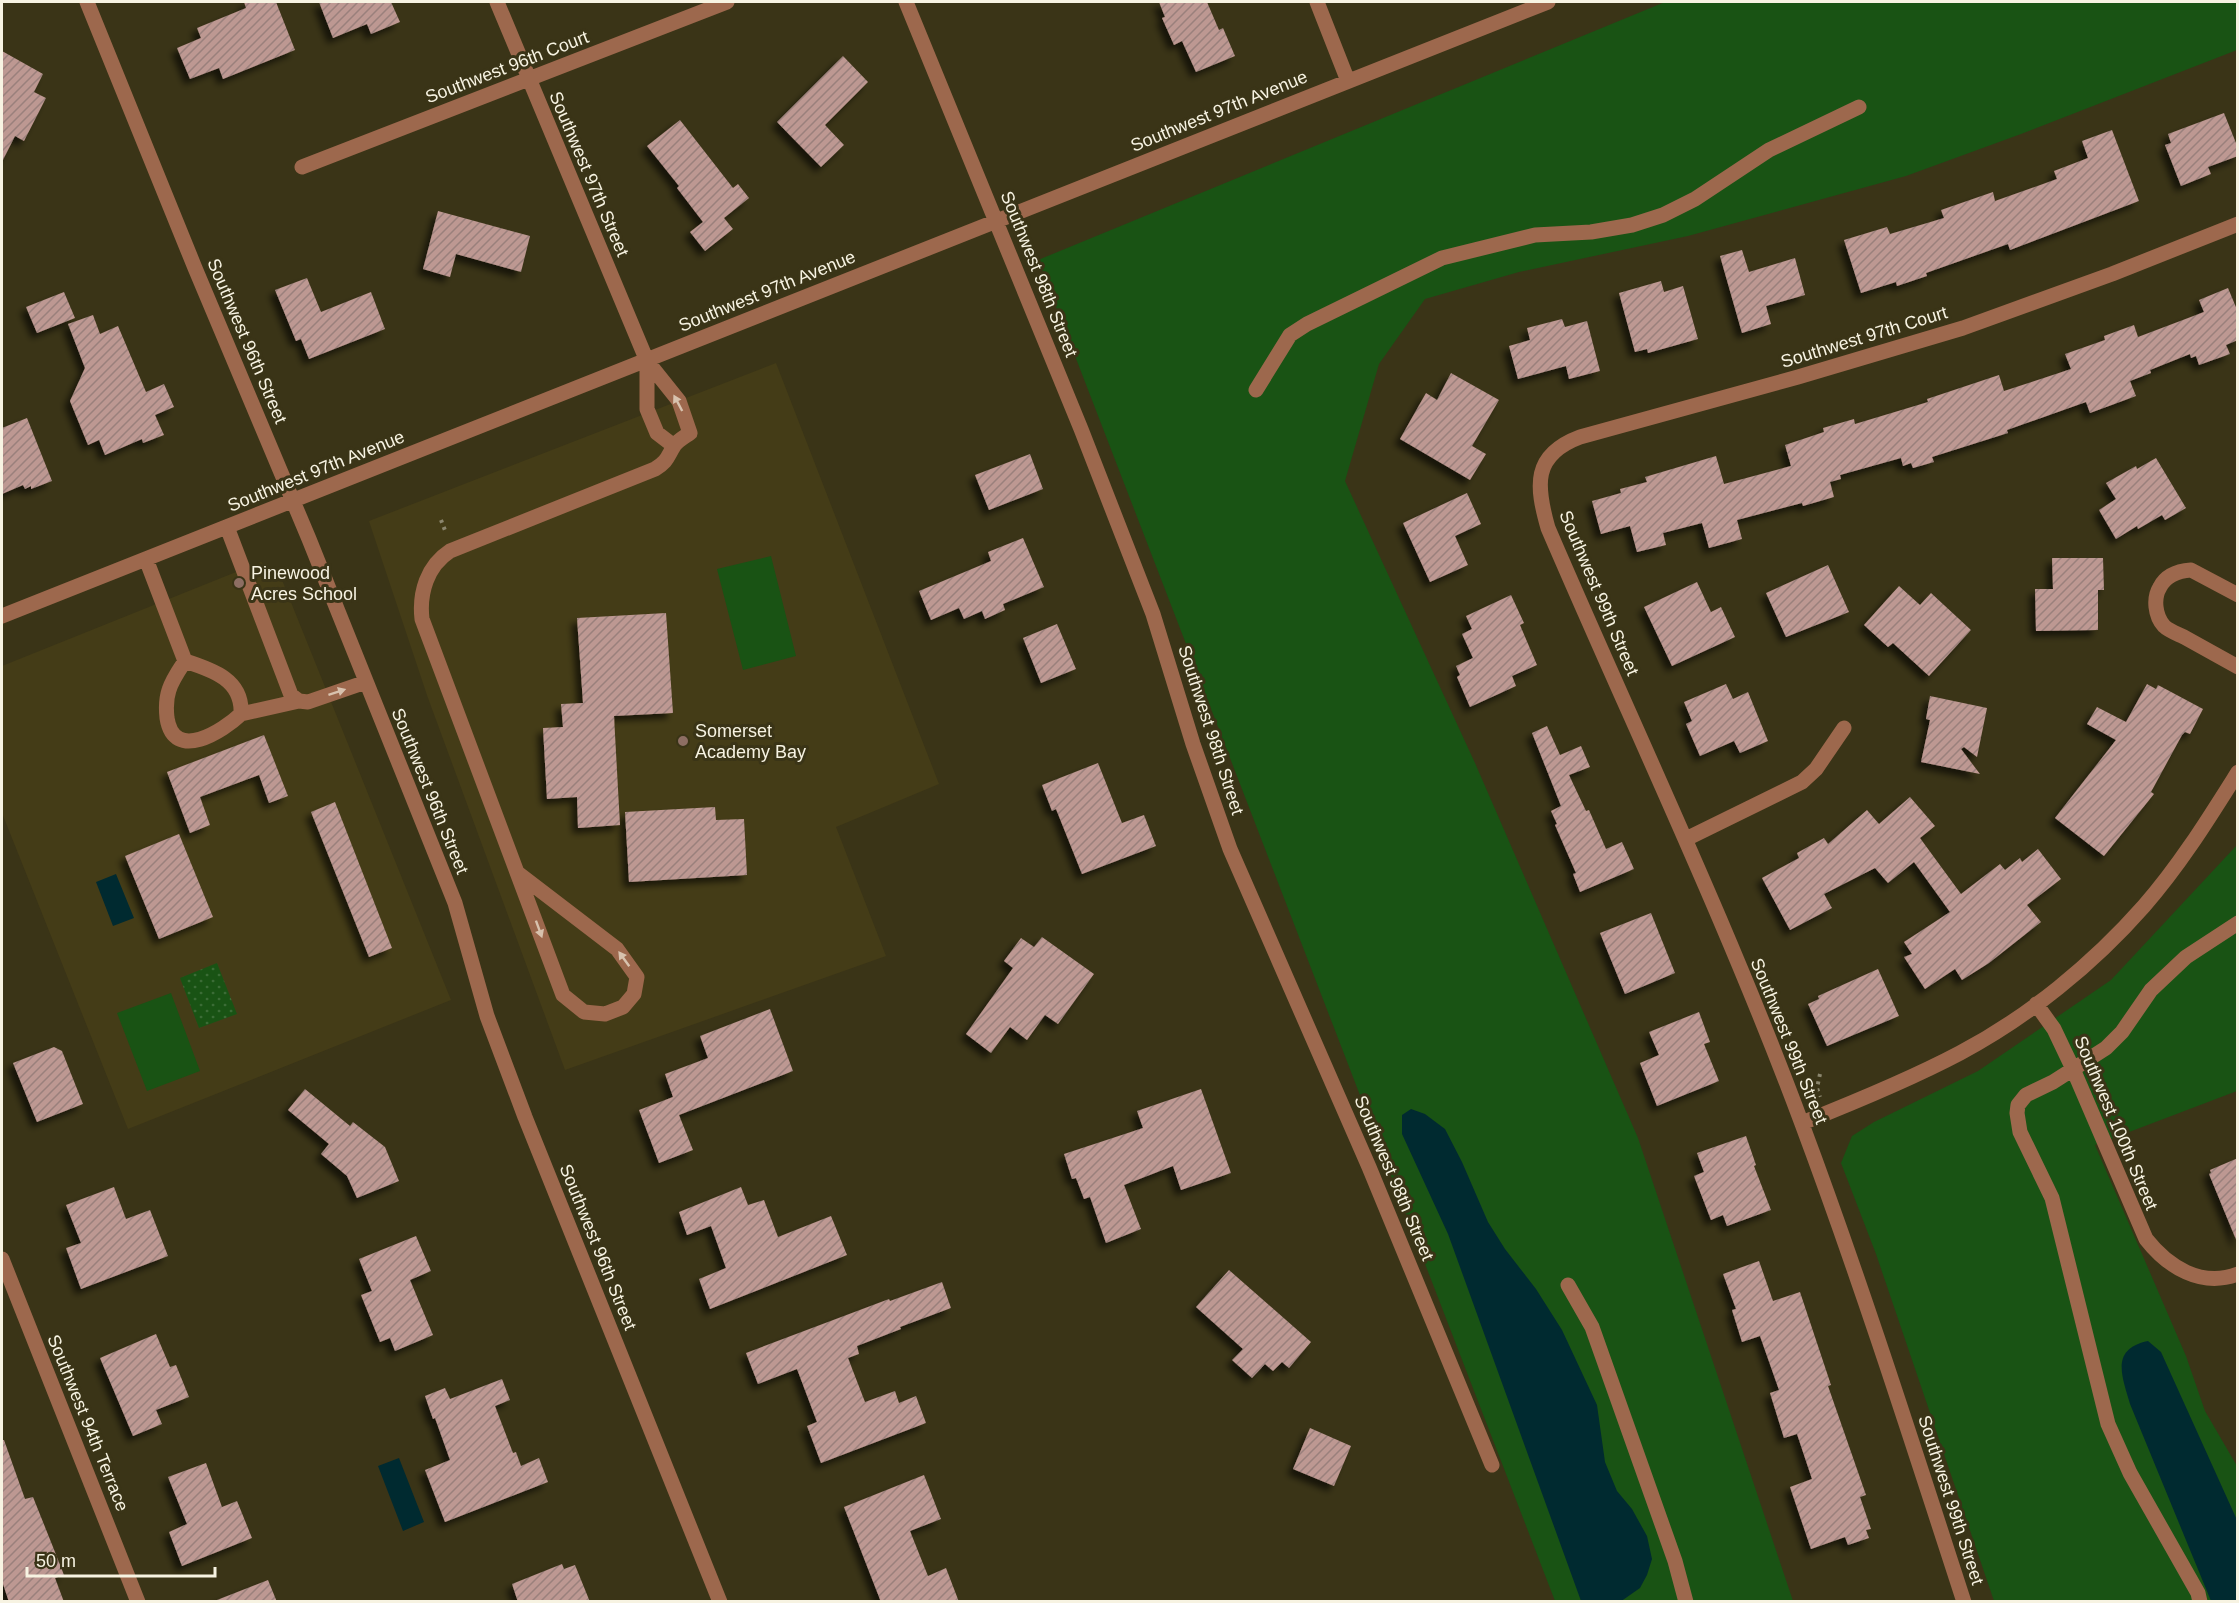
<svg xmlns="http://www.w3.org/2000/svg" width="2239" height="1603" viewBox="0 0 2239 1603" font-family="Helvetica,sans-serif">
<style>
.built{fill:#443c17}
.grass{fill:#195314}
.park{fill:url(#park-dots)}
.water{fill:#002a30}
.building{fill:url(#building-hatch);filter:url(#shadow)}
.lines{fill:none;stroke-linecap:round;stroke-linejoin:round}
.path{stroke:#8b866e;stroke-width:4;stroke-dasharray:3 4.5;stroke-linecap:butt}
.minor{stroke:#9d684d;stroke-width:15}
.oneway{fill:#d8c2ae}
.education-dot{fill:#8d6e63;stroke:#3a3417;stroke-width:2}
.labels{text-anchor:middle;stroke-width:6;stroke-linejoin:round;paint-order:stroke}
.street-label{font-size:18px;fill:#f7f3e2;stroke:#3a3417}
.poi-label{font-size:18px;fill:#f7f3e2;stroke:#3a3417;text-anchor:start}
</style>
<defs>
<pattern id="park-dots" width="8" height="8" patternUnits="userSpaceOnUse" patternTransform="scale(1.5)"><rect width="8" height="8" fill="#195314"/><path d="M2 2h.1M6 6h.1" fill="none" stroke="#3b6c36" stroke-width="1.8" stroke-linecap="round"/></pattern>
<pattern id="building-hatch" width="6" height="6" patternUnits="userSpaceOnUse" patternTransform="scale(1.5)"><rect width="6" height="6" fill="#bd9892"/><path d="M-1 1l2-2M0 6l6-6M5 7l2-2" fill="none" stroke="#9a807b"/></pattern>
<filter id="shadow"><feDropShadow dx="-5.5" dy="5.5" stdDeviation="3" flood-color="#0009"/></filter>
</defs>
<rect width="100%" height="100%" fill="#3a3417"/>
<path class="built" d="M776,363L939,784L836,827L886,956L565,1070L428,698L369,521Z
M261,562L280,575L451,1000L128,1129L2,813V666Z"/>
<path class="grass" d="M1665,2H2237V50L2021,134L1906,176L1688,236L1519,272L1425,299L1379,364L1345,481L1475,763L1638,1138L1793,1601H1555L1038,260Z
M771,556L796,656L743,670L717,569Z
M2237,845V1091L2095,1145L2186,1356L2205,1411L2237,1466V1601H1994L1876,1254L1841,1163L1852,1136L1874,1122L1978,1071L2111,980Z
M171,993L200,1071L147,1091L117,1013Z"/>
<path class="park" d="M217,963L237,1014L199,1028L180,978Z"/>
<path class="water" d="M116,874L134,918L113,926L96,882Z
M1411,1109L1425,1114L1445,1129L1462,1162L1488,1222L1505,1249L1536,1289L1562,1330L1597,1405L1605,1462L1617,1491L1632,1509L1647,1536L1652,1559L1647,1575L1640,1588L1620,1602L1581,1601L1448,1234L1402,1134V1115Z
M2148,1341L2161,1352L2237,1520V1601H2211L2130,1404C2122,1376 2110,1349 2148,1341Z
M399,1458L424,1522L403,1531L378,1466Z"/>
<path class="building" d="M244,2H276L295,50L223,79L219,68L190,79L177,48L201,38L197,28L246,8Z
M319,2H391L400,22L371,34L367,24L333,38Z
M1159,2H1207L1219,30L1223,28L1235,56L1196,72L1182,41L1174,45L1162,18L1165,17Z
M2,51L43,74L34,92L46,98L24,141L15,136L2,162Z
M843,56L868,82L825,125L844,145L821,167L777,122Z
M2224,113L2238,148V156L2208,167L2211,174L2181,186L2165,145L2171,143L2168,134Z
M680,120L733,188L738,184L749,198L724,218L733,229L705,251L690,232L703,222L677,188L679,186L647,146Z
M2112,130L2139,201L2010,250L2008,244L1926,273L1927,276L1897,286L1896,282L1861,293L1844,240L1887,227L1890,234L1944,218L1941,210L1993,192L1995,201L2057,179L2054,171L2088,158L2082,141Z
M438,211L530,236L521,272L456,254L450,277L423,269Z
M1742,250L1749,272L1795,258L1805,295L1766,306L1771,324L1742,333L1720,256Z
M307,278L321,312L371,292L385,329L309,359L301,339L296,341L275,290Z
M1661,281L1664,292L1683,286L1698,339L1648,353L1647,349L1635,352L1619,293Z
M2228,288L2238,312V340L2226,345L2230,354L2199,365L2196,356L2191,358L2190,354L2150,370L2151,373L2130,381L2136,396L2090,413L2086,402L2007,430L2008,433L1932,457L1934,462L1913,468L1911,463L1903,466L1901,458L1840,475L1841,479L1830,482L1834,497L1803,506L1802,503L1737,520L1742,539L1709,548L1702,523L1663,533L1666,545L1637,552L1630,526L1601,534L1592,501L1621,493L1620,489L1647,482L1645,477L1716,456L1724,484L1791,466L1785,445L1824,432L1823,428L1854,419L1855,424L1928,402L1927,399L1999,375L2004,391L2071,369L2065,354L2105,340L2104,336L2134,325L2138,337L2204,312L2199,300Z
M64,292L75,318L37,333L26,307Z
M93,315L100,334L118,326L146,392L164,384L174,407L155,415L164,435L143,443L142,439L105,455L99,440L88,445L70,401L85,368L68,324Z
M1562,319L1565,327L1587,321L1600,371L1569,379L1566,366L1518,379L1509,346L1530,340L1527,328Z
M1451,373L1499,400L1472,446L1486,454L1470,480L1400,439L1426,393L1437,400Z
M27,418L52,481L31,489V486L25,489L23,485L2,494V428Z
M1030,454L1043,489L989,510L975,475Z
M2156,458L2186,508L2165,520L2162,515L2138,529L2137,526L2116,539L2099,510L2116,499L2106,483L2136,466L2137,469Z
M1467,493L1481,524L1455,536L1468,565L1430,582L1403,523Z
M1023,538L1044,587L1003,604L1005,610L985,619L982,611L964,619L959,608L931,620L919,591L991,561L988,552Z
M2052,558H2103L2104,590H2098V630L2036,631L2035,589H2053Z
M1828,565L1849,612L1786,637L1766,593Z
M1697,582L1711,612L1721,607L1735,637L1672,666L1644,607Z
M1899,586L1920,605L1931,593L1971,630L1929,676L1893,643L1888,647L1864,625Z
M1511,595L1524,623L1520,625L1537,665L1512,676L1516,686L1470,707L1457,677L1460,675L1456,666L1473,658L1462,634L1472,629L1466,616Z
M666,613L673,713L614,716L620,825L578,828L577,797L547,799L543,728L563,727L561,704L583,703L577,618Z
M1057,624L1076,669L1041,683L1023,638Z
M1726,684L1733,699L1748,692L1768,741L1740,753L1734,741L1700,756L1686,724L1692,721L1684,702Z
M2147,684L2156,689L2158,685L2203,709L2190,734L2185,732L2182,735L2151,792L2154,794L2104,856L2055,818L2116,740L2087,724L2097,707L2126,722Z
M1930,696L1987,708L1977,757L1964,747L1961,749L1980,774L1921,762L1930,720L1926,719Z
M1547,726L1560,755L1581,746L1590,767L1569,775L1586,811L1589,810L1606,849L1622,842L1634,869L1580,892L1573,874L1576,873L1555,825L1557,824L1551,811L1561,806L1532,733Z
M264,735L288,796L269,803L259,775L200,797L210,825L190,833L167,772Z
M1098,763L1122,823L1144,815L1156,846L1082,874L1056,809L1052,811L1042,785Z
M1910,797L1935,826L1920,838L1961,894L2000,864L2005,870L2020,858L2022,862L2038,849L2061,879L2027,905L2041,922L1989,963L1962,980L1955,969L1925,989L1904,957L1912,954L1904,942L1950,912L1914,862L1888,883L1875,868L1824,894L1832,908L1790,930L1762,878L1799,858L1797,853L1824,838L1828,844L1867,810L1879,824Z
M335,802L392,948L369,957L311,812Z
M715,807L716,820L744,819L747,875L629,882L625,812Z
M179,834L213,917L159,939L125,856Z
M1651,913L1675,973L1625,994L1600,933Z
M1042,937L1094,974L1058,1024L1045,1015L1027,1040L1010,1027L991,1053L966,1034L1013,968L1004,961L1021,938L1034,947Z
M1878,969L1899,1016L1827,1046L1808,1004L1819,999L1818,996Z
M770,1009L793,1071L679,1115L693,1150L659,1163L639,1110L673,1097L665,1074L708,1058L700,1036Z
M1699,1012L1710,1042L1704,1044L1719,1081L1657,1106L1640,1063L1659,1055L1649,1032Z
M54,1047L62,1051L83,1104L37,1122L13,1063Z
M305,1089L350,1126L353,1122L385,1147L399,1181L357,1198L347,1176L321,1154L329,1144L288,1110Z
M1201,1089L1231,1173L1181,1190L1173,1166L1124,1185L1141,1229L1106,1243L1090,1197L1084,1199L1076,1178L1072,1179L1064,1154L1143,1128L1137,1111Z
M1746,1136L1756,1165L1754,1166L1771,1210L1727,1226L1723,1215L1711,1220L1694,1176L1704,1172L1697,1153Z
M2238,1158V1242H2237L2209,1174L2211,1173L2210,1170Z
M114,1187L126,1219L150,1210L168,1256L81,1289L66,1248L81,1243L66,1205Z
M741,1187L748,1205L764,1200L778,1237L831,1216L847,1255L710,1309L699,1279L726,1268L711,1226L687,1235L679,1212Z
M416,1236L431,1271L410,1280L433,1335L395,1351L390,1338L380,1342L361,1295L372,1291L359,1259Z
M1759,1261L1773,1301L1800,1292L1831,1385L1828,1386L1866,1495L1860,1497L1871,1529L1866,1530L1869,1538L1848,1545L1845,1537L1811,1549L1790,1487L1812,1479L1797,1434L1784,1438L1770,1393L1779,1390L1760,1336L1742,1342L1732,1310L1736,1309L1723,1274Z
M1229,1270L1311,1342L1289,1368L1282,1362L1273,1371L1265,1364L1252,1378L1232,1360L1243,1349L1196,1307Z
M942,1282L951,1308L900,1327L901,1329L857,1346L859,1354L848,1358L865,1402L895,1391L899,1403L916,1396L926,1423L821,1463L807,1426L817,1422L797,1369L758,1384L746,1353L889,1299L890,1301Z
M156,1334L170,1367L176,1365L189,1397L156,1410L162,1424L133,1436L100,1358Z
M502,1379L510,1400L495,1406L513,1453L516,1452L521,1466L539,1458L548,1482L445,1522L425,1470L450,1460L435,1418L433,1419L425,1396L445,1388L450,1399Z
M1310,1428L1351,1446L1334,1486L1293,1469Z
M2,1440H4L25,1499L33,1497L53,1547L64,1575L55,1578L64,1602H9L2,1581Z
M206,1463L222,1507L237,1501L252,1538L182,1566L169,1532L187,1524L168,1477Z
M924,1475L941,1519L910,1531L928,1576L946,1568L959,1602H881L844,1507Z
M562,1564L564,1569L575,1565L590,1602H518L512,1584Z
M268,1580L277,1602H217V1600Z"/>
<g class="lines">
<path class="path" d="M441,520L446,533
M1820,1074L1817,1088L1820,1097"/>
<path class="minor" d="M87,2L195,268L309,539L455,903L487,1016L525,1117L720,1602
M497,2L647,361L679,401L690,433C686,436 677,441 674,446C667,457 668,461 655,469L450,551C427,566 419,593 422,619L563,995L584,1012L605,1014L623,1007L634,994L637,977L617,949L519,874
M906,2L1081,429L1153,614L1193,744L1230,849L1369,1167L1492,1465
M1317,2L1348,81
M302,167L727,2
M647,361V409L657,433L674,446
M1256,390L1290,335L1307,324L1442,258L1535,235L1591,232L1632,225L1663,215L1695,199L1769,150L1859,107
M227,527L291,695L299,701L308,702L366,682
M146,559L185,661C179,670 172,680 169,690C166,699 166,709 167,718C174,763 223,731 241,714C243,680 213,670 185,661
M2238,595L2191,570C2178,571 2166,575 2160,587C2153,598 2155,616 2164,626C2169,631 2178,634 2184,637C2202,647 2220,657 2238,667
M2,616L1548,2
M241,714L299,701
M1686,839L1802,782L1816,769L1844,728
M2036,1004L2054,1029L2073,1069L2146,1239C2168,1267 2201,1288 2238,1274
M1802,1123C1855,1102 1909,1080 1960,1053C2028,1017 2093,964 2144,906C2180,865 2209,818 2238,772
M2,1259L138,1602
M1568,1285L1592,1327L1675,1561L1686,1602
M1964,1602C1912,1442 1861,1282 1802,1124C1727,922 1633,726 1548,528C1536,486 1532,455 1580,437L1798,377L1963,328L2112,274L2238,224
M2200,1602L2198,1593L2130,1473L2108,1424L2052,1198L2020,1132L2017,1113L2018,1105L2026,1095L2053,1082L2106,1048L2122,1032L2151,990L2186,957L2238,923"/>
</g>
<defs><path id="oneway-solid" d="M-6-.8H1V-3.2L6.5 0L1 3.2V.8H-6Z" transform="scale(1.5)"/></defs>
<g class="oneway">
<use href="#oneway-solid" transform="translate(678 403) rotate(-118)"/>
<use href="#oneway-solid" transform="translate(337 692) rotate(-18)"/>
<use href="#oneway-solid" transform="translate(539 929) rotate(70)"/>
<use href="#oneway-solid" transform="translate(624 959) rotate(-126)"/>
</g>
<g class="education-dot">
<circle cx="239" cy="583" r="6"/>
<circle cx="683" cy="741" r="6"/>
</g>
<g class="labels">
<g class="street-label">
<text transform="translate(507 67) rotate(-21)" y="6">Southwest 96th Court</text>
<text transform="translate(1219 111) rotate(-22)" y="6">Southwest 97th Avenue</text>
<text transform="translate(589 174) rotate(67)" y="6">Southwest 97th Street</text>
<text transform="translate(1039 274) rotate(68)" y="6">Southwest 98th Street</text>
<text transform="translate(767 291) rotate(-22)" y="6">Southwest 97th Avenue</text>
<text transform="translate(1864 337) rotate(-17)" y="6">Southwest 97th Court</text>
<text transform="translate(247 341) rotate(67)" y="6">Southwest 96th Street</text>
<text transform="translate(316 471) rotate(-22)" y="6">Southwest 97th Avenue</text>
<text transform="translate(1599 593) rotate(67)" y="6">Southwest 99th Street</text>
<text transform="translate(1211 730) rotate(72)" y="6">Southwest 98th Street</text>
<text transform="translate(430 791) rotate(68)" y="6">Southwest 96th Street</text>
<text transform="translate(1789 1041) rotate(68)" y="6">Southwest 99th Street</text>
<text transform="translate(2116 1123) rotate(67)" y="6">Southwest 100th Street</text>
<text transform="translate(1394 1178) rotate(67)" y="6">Southwest 98th Street</text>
<text transform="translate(598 1247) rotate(68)" y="6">Southwest 96th Street</text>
<text transform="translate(88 1423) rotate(68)" y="6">Southwest 94th Terrace</text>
<text transform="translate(1951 1500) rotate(72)" y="6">Southwest 99th Street</text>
</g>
<g class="poi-label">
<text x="251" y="579">Pinewood<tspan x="251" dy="21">Acres School</tspan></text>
<text x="695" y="737">Somerset<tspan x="695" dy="21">Academy Bay</tspan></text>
</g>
</g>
<rect width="2239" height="1603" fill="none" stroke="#f7f3e2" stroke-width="6"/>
<path d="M27 1567v9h188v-9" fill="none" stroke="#f7f3e2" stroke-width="3"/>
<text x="36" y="1567" font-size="18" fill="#f7f3e2" stroke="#3a3417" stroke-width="4.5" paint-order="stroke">50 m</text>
</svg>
